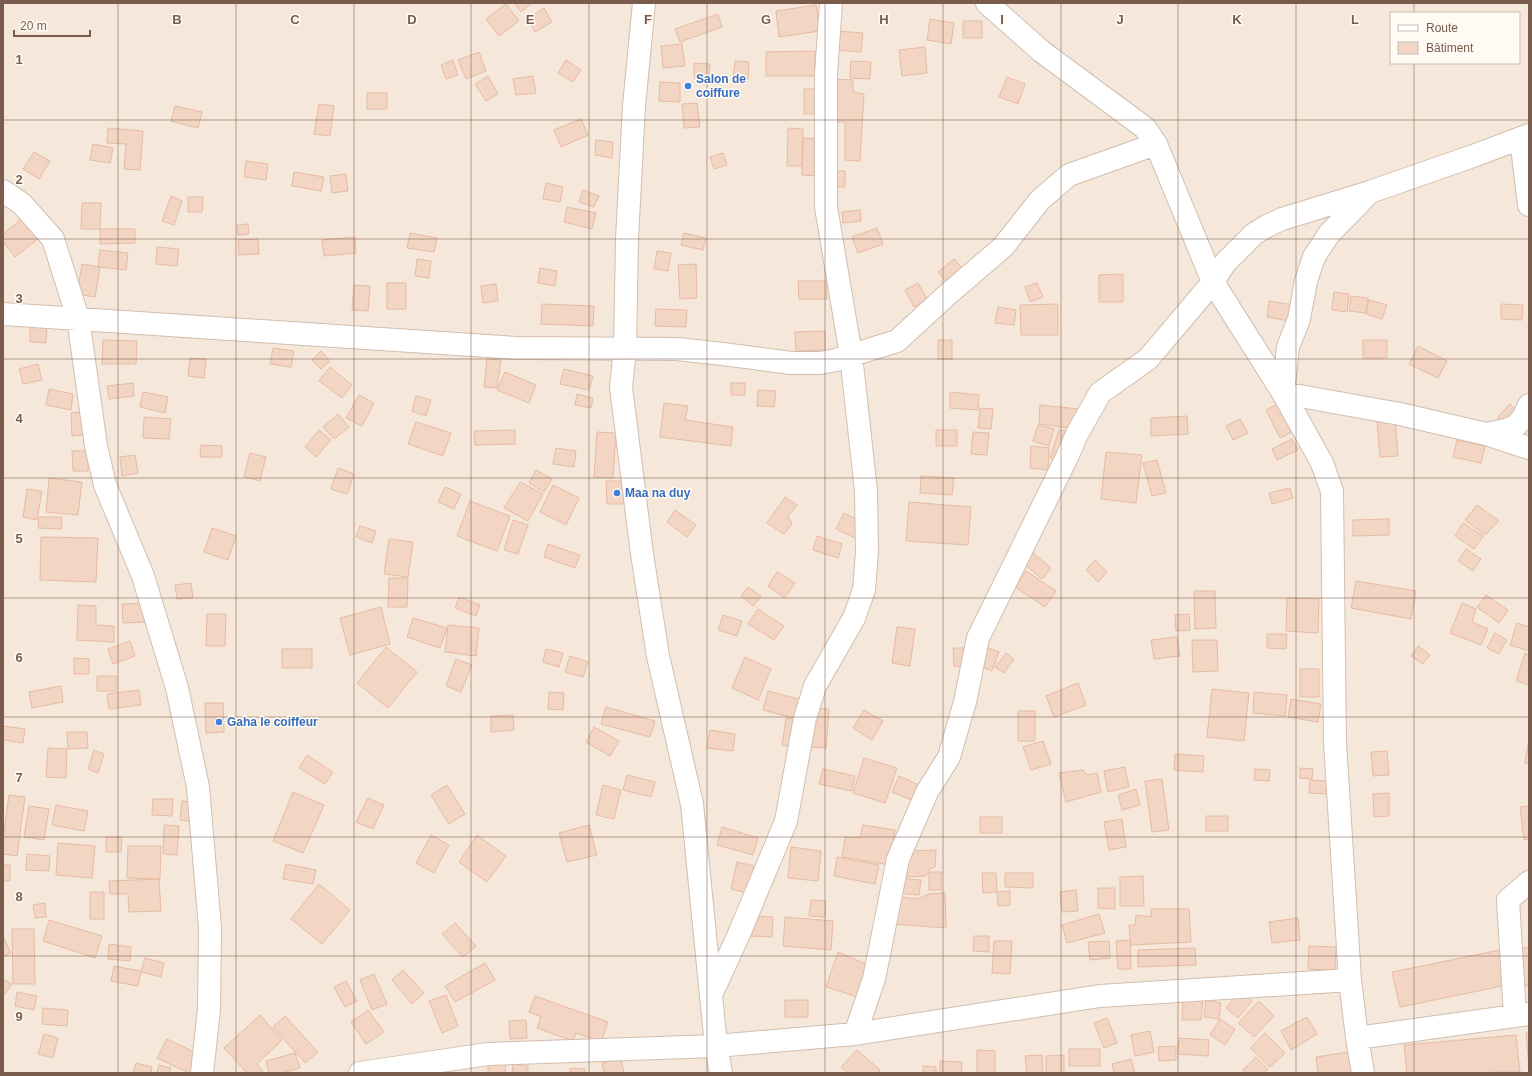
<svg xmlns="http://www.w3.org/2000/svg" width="1532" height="1076" viewBox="0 0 1532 1076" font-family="Arial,sans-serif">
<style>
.residential{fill:#f5e8da;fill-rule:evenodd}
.building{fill:#f3d5c3;stroke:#e6bba3}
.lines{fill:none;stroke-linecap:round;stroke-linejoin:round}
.street-casing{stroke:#d1beb0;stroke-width:24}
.street{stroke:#fff;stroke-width:22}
.grid{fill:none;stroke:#7a5c4d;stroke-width:1;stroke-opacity:0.55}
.shop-dot{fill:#3f7fe0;stroke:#fffaf3;stroke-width:1.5}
.labels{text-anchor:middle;stroke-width:3;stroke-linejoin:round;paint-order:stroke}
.shop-label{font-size:12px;font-weight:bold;fill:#366cbe;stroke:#fffaf3;text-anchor:start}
.grid-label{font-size:13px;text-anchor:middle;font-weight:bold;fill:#7a5c4d;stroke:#fffaf3;stroke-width:3;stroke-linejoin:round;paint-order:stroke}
</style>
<rect width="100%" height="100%" fill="#fdf6ec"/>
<path class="residential" d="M3,3H1529V1073H3ZM1391,13H1519V63H1391Z"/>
<path class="building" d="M514,3H532L521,12Z
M506,4L519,21L499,36L486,19Z
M816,5L820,31L779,37L776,11Z
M544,8L552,22L535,32L527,19Z
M718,14L722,27L680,42L675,29Z
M930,19L954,23L951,44L927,40Z
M963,21H982V38H963Z
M836,31L863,33L861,52L835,50Z
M682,44L685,66L663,68L661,46Z
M925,47L927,73L902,76L899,50Z
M815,51V76H766V52Z
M479,52L486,71L466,79L458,60Z
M453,60L458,75L446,79L441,65Z
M566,60L581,70L573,82L558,73Z
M735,61L749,62L748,79L733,78Z
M851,61L871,62L870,79L850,78Z
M694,63L710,64L709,78H694Z
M488,76L498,94L486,101L475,84Z
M533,76L536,93L516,95L513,79Z
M1007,77L1025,84L1018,104L999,97Z
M832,79L853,80V92L864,94L860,161L845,160V122H833L837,92L832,91Z
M660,82L680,83V102L659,101Z
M804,89H823V114H804Z
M367,93H387V109H367Z
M697,103L700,127L684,128L682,104Z
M319,104L334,106L330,136L314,134Z
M175,106L202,112L198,128L171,121Z
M581,119L588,135L561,147L554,130Z
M108,128L143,131L140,170L124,169L126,144L107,143Z
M788,128L803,129L802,166H787Z
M803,138L823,139L821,176L802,175Z
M596,140L613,142L612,158L595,155Z
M93,144L113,148L110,163L90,160Z
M34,152L50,161L39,179L23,169Z
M723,153L727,165L714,169L710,157Z
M246,161L268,164L266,180L244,177Z
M828,171H845V187H828Z
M294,172L324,177L321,191L292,186Z
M346,174L348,191L332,193L330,176Z
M546,183L563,187L560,202L543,199Z
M583,190L599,196L594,207L579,202Z
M171,196L182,201L174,225L162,221Z
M188,197H203L202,212H188Z
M82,203H101L100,229H81Z
M567,207L596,213L592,229L564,222Z
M860,210L861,221L843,223L842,212Z
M23,218L39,238L15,257L3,242V234Z
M248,224L249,234L238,235L237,225Z
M877,228L883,244L858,253L852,237Z
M100,229H135V243L100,244Z
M410,233L437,238L434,252L407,248Z
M684,233L706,238L703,250L681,245Z
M355,237L356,253L324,256L322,240Z
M258,239L259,254L239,255L238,240Z
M157,247L179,249L177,266L156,264Z
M100,250L128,253L126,270L98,267Z
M657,251L671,253L668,271L654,269Z
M417,259L431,261L429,278L415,276Z
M954,259L964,270L948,284L938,272Z
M82,264L100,267L95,297L77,294Z
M696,264L697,298L680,299L678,265Z
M540,268L557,271L555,286L538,283Z
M1123,274V302H1099V275Z
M798,281H826L827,299H799Z
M387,283H406V309H387Z
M918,283L927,299L914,307L905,290Z
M1037,283L1043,297L1030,302L1025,287Z
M496,284L498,301L483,303L481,286Z
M354,285L370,286L368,311L352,310Z
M1334,292L1349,294L1347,312L1332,310Z
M1351,296L1368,298L1366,313L1349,311Z
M1369,300L1387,305L1382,319L1366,314Z
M1269,301L1293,305L1290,321L1267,317Z
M542,304L594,306L593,326L541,324Z
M1058,304V335H1021L1020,305Z
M1501,304L1523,305L1522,320L1501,319Z
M998,307L1016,310L1014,325L995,323Z
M656,309L687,310L686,327L655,326Z
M30,321H47L46,343L30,342Z
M825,331V350L796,351L795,332Z
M103,340L137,341L136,364H102Z
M938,340H952V359H938Z
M1363,340H1387V358H1363Z
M1418,346L1447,361L1438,378L1409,364Z
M273,348L294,351L291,367L270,364Z
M321,351L330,361L321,369L312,360Z
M190,358L206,359L204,378L188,376Z
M487,359L501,360L497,388L484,387Z
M38,364L42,380L23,384L19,369Z
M330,367L352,385L342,398L319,381Z
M564,369L593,376L589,390L560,384Z
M505,372L536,385L529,403L497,390Z
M133,383L134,396L109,399L107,386Z
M731,383H745V395H731Z
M49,389L73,394L71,410L46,405Z
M758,390L776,391L774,407L757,406Z
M143,392L168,397L165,413L140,407Z
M950,392L979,395L978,410L950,408Z
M577,394L593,398L591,408L575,405Z
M359,395L374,403L362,426L346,418Z
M416,396L431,400L426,416L412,411Z
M1283,401L1298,429L1280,438L1266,410Z
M664,403L688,406L685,420L733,427L731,446L660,437Z
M1510,404L1521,415L1507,428L1497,418Z
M1040,405L1079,409L1076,429L1039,424Z
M980,408L993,409L991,429L978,428Z
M83,412L85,435L72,436L71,413Z
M338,414L349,427L334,439L323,427Z
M1187,416L1188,434L1151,436V418Z
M144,417L171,419L169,439L143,438Z
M1240,419L1248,433L1233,440L1226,426Z
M1395,419L1398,456L1380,457L1377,421Z
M416,422L451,433L443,456L408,444Z
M1038,425L1054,429L1049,446L1033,441Z
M319,430L331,440L316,457L305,447Z
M515,430V444L475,445L474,431Z
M936,430H957V446H936Z
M1059,430L1070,432L1059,462L1050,458Z
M597,432L616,433L613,478L594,477Z
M973,432L989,433L987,455L971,454Z
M1292,439L1298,450L1277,460L1272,449Z
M1457,440L1485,446L1481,463L1453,457Z
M201,445L222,446V457H200Z
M1031,446L1049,448L1048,470L1030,468Z
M556,448L576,451L574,467L553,464Z
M72,451H88V471H73Z
M1106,452L1142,455L1136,503L1101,499Z
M250,453L266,457L260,481L244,477Z
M135,455L138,473L122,476L120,457Z
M1157,460L1166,493L1152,496L1143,463Z
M338,468L354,474L347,494L331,489Z
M536,470L552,479L544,492L529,483Z
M921,476L954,478L952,495L920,493Z
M49,478L82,482L78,515L46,512Z
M606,481H629V504H607Z
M520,482L543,494L528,521L504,508Z
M553,485L579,498L566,525L540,512Z
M445,487L461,494L454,509L438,502Z
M1290,488L1293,498L1272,504L1269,493Z
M27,489L42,491L37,520L23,517Z
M785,497L797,505L788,516L792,524L784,534L767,523Z
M470,501L510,516L497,551L457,536Z
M909,502L971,507L968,545L906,541Z
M1477,505L1499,521L1485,535L1465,520Z
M675,510L696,525L687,537L667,522Z
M844,513L863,522L855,538L836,529Z
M39,517H62L61,529L38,528Z
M1389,519V535L1353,536V520Z
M513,520L528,525L518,554L504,550Z
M1463,523L1483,536L1474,549L1455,536Z
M360,526L376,531L372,543L356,537Z
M212,528L236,536L228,560L204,552Z
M817,536L842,544L838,558L813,550Z
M41,537L98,538L96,582L40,580Z
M389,539L413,542L408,577L384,574Z
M548,544L580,555L575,568L544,557Z
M1466,549L1481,559L1473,571L1458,561Z
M1033,553L1051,568L1042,579L1024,564Z
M1095,560L1107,572L1098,582L1086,570Z
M1026,571L1056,591L1045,607L1015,587Z
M777,572L795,583L785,598L768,586Z
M389,578H408L407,607H388Z
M1356,581L1416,591L1411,619L1351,608Z
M191,583L193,598L177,599L175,585Z
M748,587L761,596L753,606L741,596Z
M1194,591H1215L1216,628L1195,629Z
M1486,595L1508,610L1499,623L1477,607Z
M459,597L480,605L476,616L455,608Z
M1287,598L1319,599L1318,633L1286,631Z
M145,603L146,622L123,623L122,604Z
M1462,603L1476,609L1472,622L1488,629L1481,645L1450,633Z
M78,605L96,606V625L114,626V642L77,640Z
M381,607L390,644L350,655L340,618Z
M758,609L784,626L774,640L748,624Z
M207,614H226L225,646H206Z
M1189,614L1190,630L1176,631L1175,615Z
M723,615L742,621L737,636L718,630Z
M413,618L447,628L440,648L407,637Z
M1517,623L1529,627V651L1510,645Z
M448,625L479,628L476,656L445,652Z
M897,627L915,629L910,666L892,663Z
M1495,633L1507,640L1499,654L1487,648Z
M1267,634H1287L1286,649L1267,648Z
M1177,637L1180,656L1154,659L1151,640Z
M1192,640H1217L1218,671L1193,672Z
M130,641L135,656L113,664L108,649Z
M984,646L999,652L992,671L977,665Z
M1418,646L1430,655L1423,664L1411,656Z
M386,647L417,672L388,708L357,683Z
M953,648H968L967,667L954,666Z
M282,649H312V668H282Z
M546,649L563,653L559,667L543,662Z
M1006,653L1014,659L1004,673L995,667Z
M1525,653L1529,655V685L1516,681Z
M570,656L588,662L583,677L565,672Z
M745,657L771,669L758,700L732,688Z
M74,658L89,659V674H74Z
M456,659L472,665L461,692L446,686Z
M1300,669H1319V697H1300Z
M97,676H116V691H97Z
M1078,683L1086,705L1054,717L1046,696Z
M61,686L63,702L32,708L29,692Z
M1212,689L1249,693L1244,741L1207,737Z
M139,690L141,705L109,709L107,694Z
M768,691L802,700L797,719L763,710Z
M549,692L564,693L563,710L548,709Z
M1254,692L1287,695L1285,716L1253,713Z
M1291,699L1321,704L1318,722L1288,717Z
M205,703H223L224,732L206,733Z
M606,707L655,721L650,737L601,724Z
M813,708L829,709L826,748L810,747Z
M864,710L883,721L872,740L853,728Z
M1018,711H1035V741H1018Z
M513,715L514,730L491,732V716Z
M786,718L802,721L797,748L782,745Z
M3,726L25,729L23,743L3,740Z
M594,727L619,741L610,756L586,742Z
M710,730L735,734L733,751L707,748Z
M67,732H87L88,748L68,749Z
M1529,738V764L1525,763Z
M1043,741L1051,764L1031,770L1023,747Z
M48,748L67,749L66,778L46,777Z
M94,750L104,754L98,773L88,769Z
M1387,751L1389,775L1373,776L1371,752Z
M1175,754L1204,756L1203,772L1174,770Z
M307,755L333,772L325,784L299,768Z
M864,758L897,768L885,803L853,793Z
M1125,767L1129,787L1108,792L1104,771Z
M1300,768L1313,769L1312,779L1300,778Z
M823,769L855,776L852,791L819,784Z
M1255,769L1270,770L1269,781L1254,780Z
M1083,770L1087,775L1097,773L1101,792L1066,802L1059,773Z
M627,775L655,782L651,797L623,790Z
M899,776L921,786L914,801L892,792Z
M1162,779L1169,830L1152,832L1145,781Z
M1310,780L1327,781L1326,794L1309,793Z
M447,785L465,814L449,824L431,795Z
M603,785L621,790L614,819L596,815Z
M1136,789L1140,805L1122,810L1118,795Z
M293,792L324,805L303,853L273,841Z
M1389,793V816L1374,817L1373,794Z
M9,795L25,797L17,856L3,854V839Z
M368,798L384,805L373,829L356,822Z
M153,799H173L172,816L152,815Z
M182,801L198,803L195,822L180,820Z
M56,805L88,811L84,831L52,825Z
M29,806L49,809L44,840L24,837Z
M1529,806V839L1524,840L1520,807Z
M1206,816H1228V831H1206Z
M980,817H1002V833H980Z
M1122,819L1126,847L1109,850L1104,822Z
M164,825L179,826L177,855L163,854Z
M589,825L597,855L567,862L559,833Z
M863,825L895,830L889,865L842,857L845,837L860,838Z
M722,827L758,838L753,855L717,845Z
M431,835L449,845L434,873L416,863Z
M477,835L506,856L487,882L459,862Z
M106,837H122L121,852H106Z
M58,843L95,846L92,878L56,875Z
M128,846H161L160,879L127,878Z
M791,847L821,851L818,881L788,878Z
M936,850L935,867L929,869L926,876L907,877V851Z
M27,854L50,856L49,871L26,870Z
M837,857L879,865L875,884L834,876Z
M737,862L754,866L748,893L731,889Z
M286,864L316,870L313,884L283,879Z
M3,865H10V881H3Z
M929,872H941V890H929Z
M982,873H996L997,892L983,893Z
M1005,873H1033V888L1005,887Z
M1143,876L1144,906H1120V877Z
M896,878L921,880L919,895L895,893Z
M159,879L161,911L129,912L128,894H110L109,881Z
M319,884L350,910L322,944L291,919Z
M1098,888H1115V909L1098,908Z
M1076,890L1078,911L1062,912L1060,892Z
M1010,891V905L998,906L997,892Z
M90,892H104V919H90Z
M945,893L946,928L891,924L893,896L917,899L929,894Z
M811,900L826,901L825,917L809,916Z
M45,903L46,917L35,918L33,905Z
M1151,909H1189L1191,942L1131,945L1129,925H1135L1136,915L1151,917Z
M1099,914L1105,933L1067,943L1062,925Z
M750,916L773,917L772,937L749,936Z
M785,917L833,921L831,950L783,946Z
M1298,918L1300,940L1272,943L1269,922Z
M49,920L102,936L95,958L43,941Z
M455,923L476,946L463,957L442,934Z
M12,929H34L35,984H13Z
M974,936H989V952L973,951Z
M4,938L11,953L3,957V939Z
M1130,940L1131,969H1118L1116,941Z
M994,941H1012L1010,974L992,973Z
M1109,941L1110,958L1090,960L1088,942Z
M109,944L131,947L130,961L108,959Z
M1309,946L1336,947L1335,970L1308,969Z
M1529,947V986H1525L1518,949Z
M1195,948L1196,965L1138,967V950Z
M1500,950L1507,985L1400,1007L1392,972Z
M838,952L866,964L858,997L826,987Z
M145,958L164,963L161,977L141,972Z
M485,963L495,980L455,1002L445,986Z
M114,966L141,971L138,986L111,981Z
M403,970L424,993L412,1004L392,980Z
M374,974L387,1004L372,1010L360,980Z
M3,979L12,984L5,994L3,993Z
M346,981L357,1001L345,1007L334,987Z
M1240,991L1252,1001L1238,1018L1226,1008Z
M17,992L37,996L34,1010L15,1006Z
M446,995L458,1026L442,1033L429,1001Z
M535,996L608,1022L601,1042L576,1033L573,1041L537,1028L541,1017L529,1012Z
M1183,999L1203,1000L1201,1020H1182Z
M785,1000H808V1017H785Z
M1206,1000L1221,1003L1219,1019L1204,1017Z
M1259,1001L1274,1016L1254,1037L1238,1023Z
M43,1008L68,1010L67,1026L42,1024Z
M368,1010L384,1032L366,1044L351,1022Z
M260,1015L282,1040L257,1064L263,1071L261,1073H247L224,1048Z
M285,1016L318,1052L305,1063L273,1027Z
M1307,1017L1317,1034L1291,1050L1281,1031Z
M1107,1018L1117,1043L1104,1048L1094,1023Z
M1220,1019L1235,1029L1225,1045L1210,1035Z
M526,1020L527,1038L510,1039L509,1021Z
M1150,1031L1154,1052L1135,1056L1131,1035Z
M1265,1033L1285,1053L1270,1067L1250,1048Z
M1526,1033H1529V1067Z
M44,1034L58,1038L53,1058L38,1054Z
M1516,1035L1520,1072L1407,1073L1404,1045Z
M1179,1038L1209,1040L1208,1056L1178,1054Z
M167,1039L202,1056L193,1073H189L157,1058Z
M1176,1046V1060L1159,1061L1158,1047Z
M1069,1049H1100V1066H1069Z
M857,1050L880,1070L878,1073H848L841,1067Z
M977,1050L995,1051V1073H977Z
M1355,1051L1357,1073H1318L1316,1057Z
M295,1053L300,1068L282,1073H269L266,1061Z
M1042,1055L1043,1073H1027L1025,1056Z
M1064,1055V1073H1046V1056Z
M1256,1057L1268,1069L1264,1073H1246L1243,1070Z
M621,1059L624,1073H604L602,1063Z
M1131,1059L1135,1073H1114L1112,1064Z
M940,1061L962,1062L961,1073H940Z
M136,1063L152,1067L151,1073H133Z
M488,1064H506L505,1073H488Z
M513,1064L528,1066V1073H512Z
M159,1065L171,1068L169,1073H157Z
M923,1066L936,1067V1073H923Z
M570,1068L585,1069L584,1073H570Z"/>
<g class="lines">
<defs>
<path id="street" d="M644,3L634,106L627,239L625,349L621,387L642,554L658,656L692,804L716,1046L721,1073
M987,3L1041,51L1145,128L1156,144L1213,282L1283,393L1322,463L1332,491L1335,743L1350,980L1357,1038L1363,1073
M1521,138L1529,205
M3,191L22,204L53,239L78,318L96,446L105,485L143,576L177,688L198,787L210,928L209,1009L202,1073
M1369,193L1329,234L1314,257L1306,281L1299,319L1288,347L1283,393L1400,414L1486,434L1529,448
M3,314L517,348L677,349L723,354L791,363H820L836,360L897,341L947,295L1003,247L1040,200L1069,175L1156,144
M1486,434C1512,429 1518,431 1529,405
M712,993L739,934L786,821L805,718L815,686L854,618L864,590L867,552L866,491L851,355L826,207V74L831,3
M1515,1016L1508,900L1529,882
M855,1034L874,979L898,859L927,792L949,757L965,702L978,638L1067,457L1077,434L1100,393L1148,359L1213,282L1225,263L1254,234L1267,226L1282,219L1370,192L1473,156L1529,135
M1357,1038L1529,1014
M360,1073L488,1054L716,1046L855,1034L1100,996L1350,980"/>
</defs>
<use href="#street" class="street-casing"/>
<use href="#street" class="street"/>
</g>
<path class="grid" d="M118,3V1073M236,3V1073M354,3V1073M471,3V1073M589,3V1073M707,3V1073M825,3V1073M943,3V1073M1061,3V1073M1178,3V1073M1296,3V1073M1414,3V13M1414,63V1073M3,120H1529M3,239H1529M3,359H1529M3,478H1529M3,598H1529M3,717H1529M3,837H1529M3,956H1529"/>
<g class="shop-dot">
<circle cx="688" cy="86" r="4"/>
<circle cx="617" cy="493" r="4"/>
<circle cx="219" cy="722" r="4"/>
</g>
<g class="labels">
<g class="shop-label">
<text x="696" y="83">Salon de<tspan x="696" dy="14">coiffure</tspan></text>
<text x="625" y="497">Maa na duy</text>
<text x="227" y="726">Gaha le coiffeur</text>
</g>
</g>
<g class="grid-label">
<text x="177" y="24">B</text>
<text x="295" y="24">C</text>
<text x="412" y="24">D</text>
<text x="530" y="24">E</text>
<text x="648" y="24">F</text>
<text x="766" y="24">G</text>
<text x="884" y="24">H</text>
<text x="1002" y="24">I</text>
<text x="1120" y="24">J</text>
<text x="1237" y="24">K</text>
<text x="1355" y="24">L</text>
<text x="19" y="64">1</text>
<text x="19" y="184">2</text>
<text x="19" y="303">3</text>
<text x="19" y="423">4</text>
<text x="19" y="543">5</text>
<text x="19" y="662">6</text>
<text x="19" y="782">7</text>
<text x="19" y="901">8</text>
<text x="19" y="1021">9</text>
</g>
<rect width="1532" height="1076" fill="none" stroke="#7a5c4d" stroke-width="8"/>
<rect x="1390" y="12" width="130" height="52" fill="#fffaf3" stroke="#cabbb1"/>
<rect x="1398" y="25" width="20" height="6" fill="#ffffff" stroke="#cabbb1"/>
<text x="1426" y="32" font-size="12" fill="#7a5c4d">Route</text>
<rect x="1398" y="42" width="20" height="12" fill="#f3d5c3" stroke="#cabbb1"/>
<text x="1426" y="52" font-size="12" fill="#7a5c4d">Bâtiment</text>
<path d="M14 30v6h76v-6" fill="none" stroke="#7a5c4d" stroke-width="2"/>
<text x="20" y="30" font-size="12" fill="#7a5c4d" stroke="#fffaf3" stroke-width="3" paint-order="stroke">20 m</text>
</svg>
